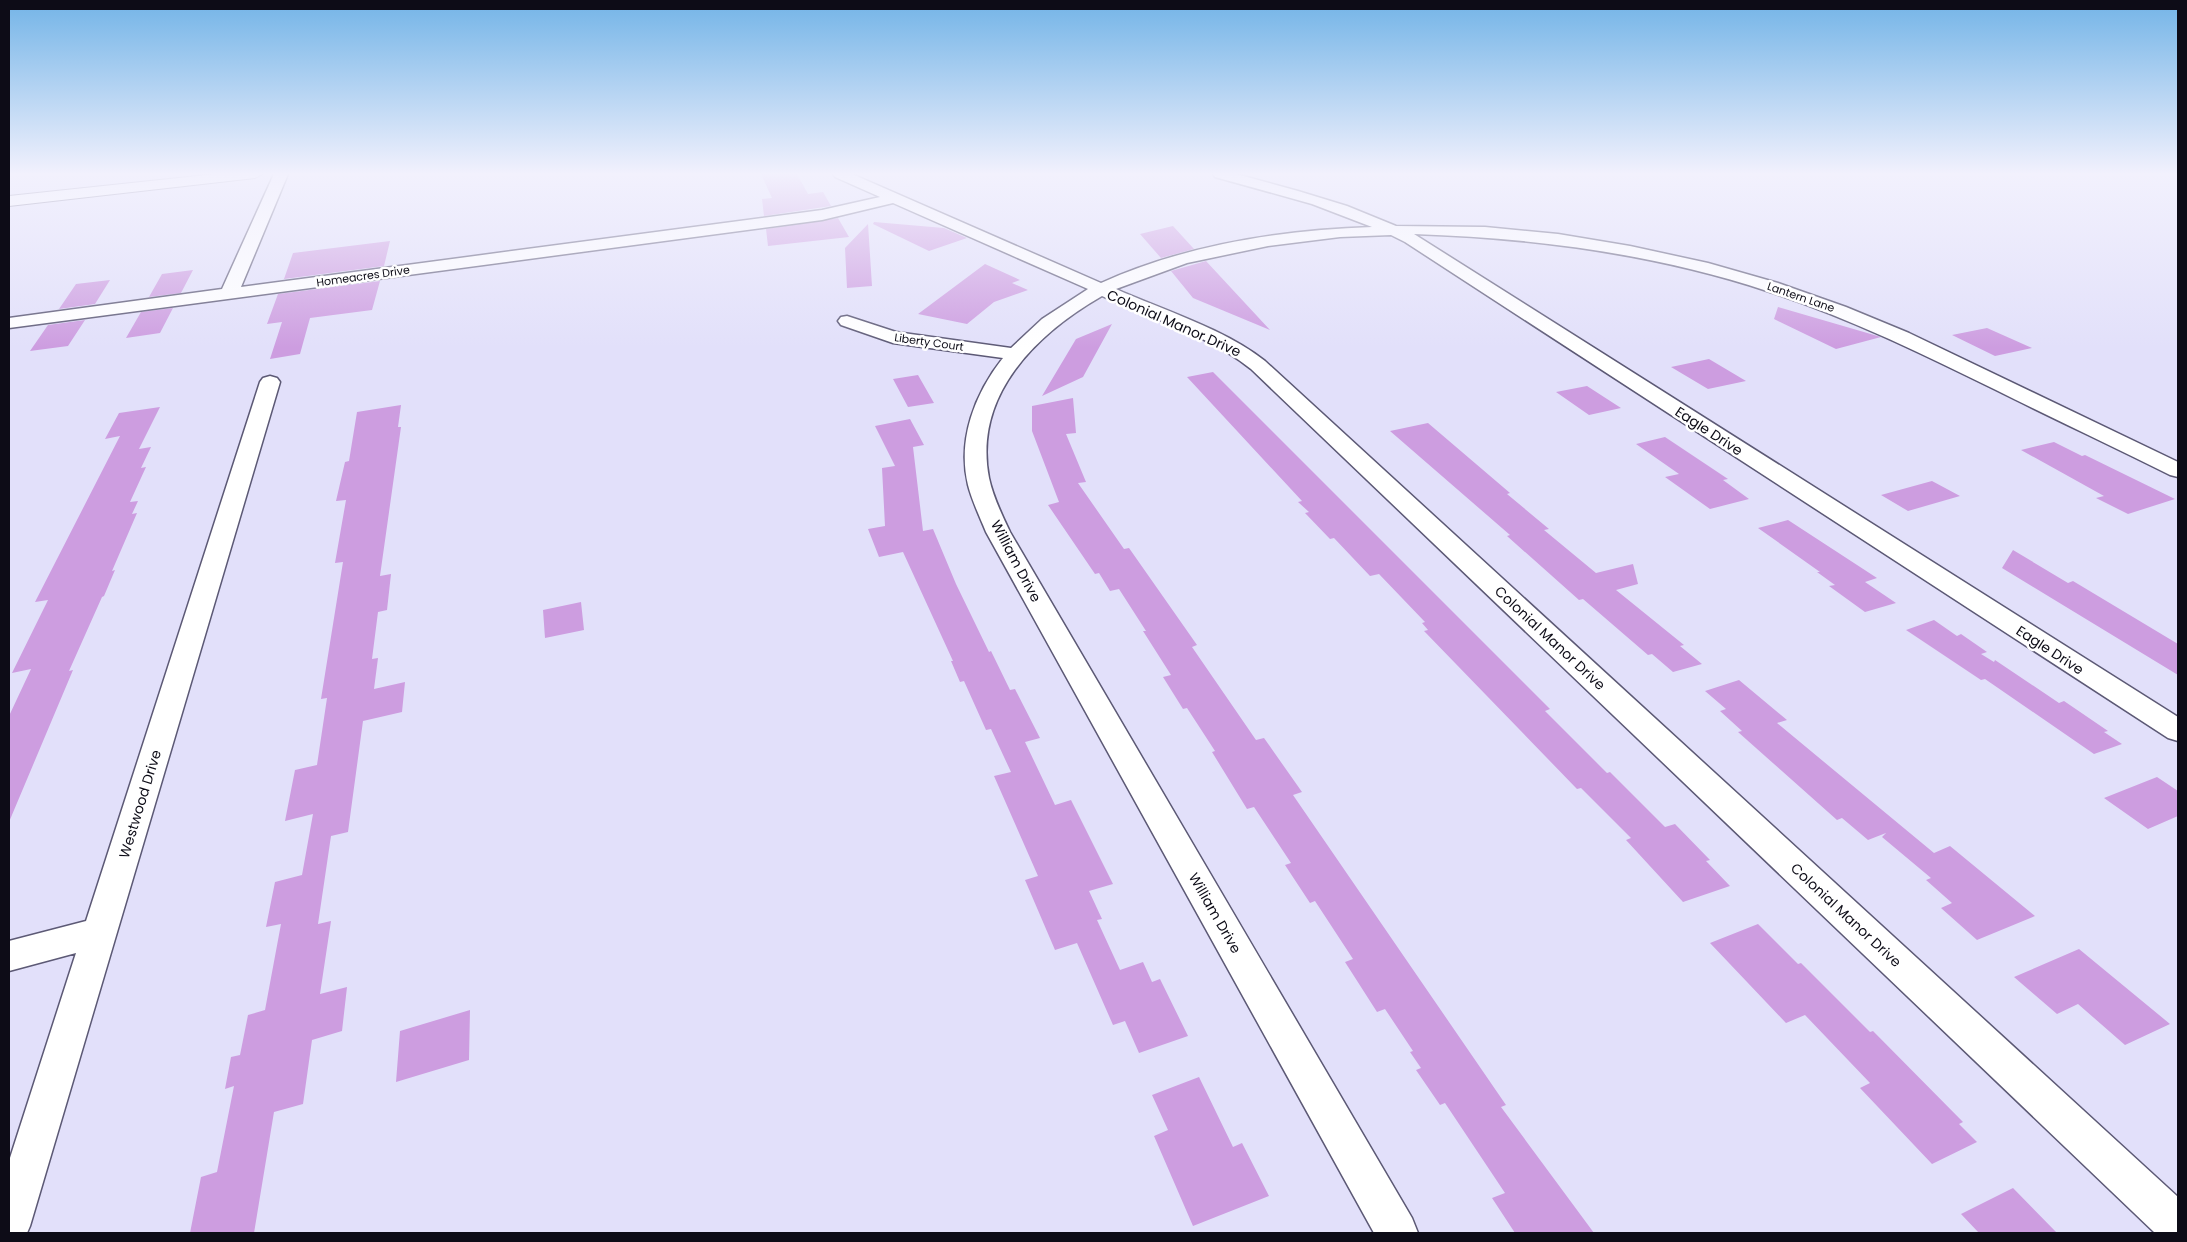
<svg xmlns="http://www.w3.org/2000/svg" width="2187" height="1242" viewBox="0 0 2187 1242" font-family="Poppins,sans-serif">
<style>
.building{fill:#cd9de0}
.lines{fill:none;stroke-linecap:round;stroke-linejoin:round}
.street-casing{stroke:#5c5975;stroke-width:3}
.secondary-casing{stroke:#5c5975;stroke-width:2}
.street{fill:#fff;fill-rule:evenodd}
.secondary{fill:#fff;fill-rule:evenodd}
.labels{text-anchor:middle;stroke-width:5;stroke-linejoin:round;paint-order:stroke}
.far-street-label{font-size:11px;fill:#0d0c17;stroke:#fff}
.street-label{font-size:14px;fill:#0d0c17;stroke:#fff}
</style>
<rect width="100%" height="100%" fill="#e2e0fa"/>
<path class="building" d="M761,174H797L808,194L823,192L831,206L764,216L762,199L772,198Z
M838,218L849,237L768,246L766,229Z
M874,222L944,228L967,238L929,251L873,224Z
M868,224L872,286L847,288L845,248Z
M1173,226L1194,249L1161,258L1140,234Z
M390,241L384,266L284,279L293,253Z
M1206,261L1270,330L1193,298L1171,271Z
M985,264L1020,280L1012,283L1028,290L994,302L967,324L918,314Z
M193,270L181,293L149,297L162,274Z
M110,280L95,304L59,309L76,284Z
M380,281L372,310L310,318L300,354L270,359L282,322L267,324L278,294Z
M1778,307L1881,337L1836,349L1774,319Z
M173,308L160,333L126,338L141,312Z
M85,320L68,346L30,351L48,325Z
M1112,324L1083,377L1042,396L1076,339Z
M1987,328L2032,348L1995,356L1952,335Z
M1709,359L1746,381L1708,389L1671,367Z
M1213,372L1550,709L1545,711L1607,773L1610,772L1665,827L1675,824L1710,860L1706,861L1730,886L1683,902L1626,840L1631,838L1581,788L1577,789L1424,631L1428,630L1422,623L1425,622L1379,574L1370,576L1334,538L1330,539L1305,513L1309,512L1298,502L1302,501L1187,377Z
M918,375L934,403L908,407L893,379Z
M1587,386L1621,408L1589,415L1556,392Z
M1073,398L1076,433L1066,434L1086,482L1078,483L1124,549L1129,548L1197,645L1192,647L1256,740L1264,738L1302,792L1293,795L1506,1105L1501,1107L1594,1233H1515L1492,1198L1505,1193L1445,1103L1440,1105L1416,1070L1421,1068L1410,1052L1413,1051L1385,1009L1377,1012L1345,962L1353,959L1315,901L1310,903L1285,865L1291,863L1254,807L1247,809L1212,752L1215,751L1187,708L1183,709L1163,677L1171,675L1143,631H1146L1119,589L1110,591L1099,573L1095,574L1048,505L1059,502L1032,431V406Z
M401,405L398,427H401L380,576L391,574L387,610L378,612L372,659L378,658L374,689L405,682L402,712L363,721L348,832L331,836L318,924L331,921L320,994L347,987L342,1031L312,1040L303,1104L274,1112L254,1233H190L201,1177L217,1172L234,1086L225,1089L231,1057L240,1055L248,1015L265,1010L281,924L266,927L275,882L302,875L313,814L285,821L295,770L317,765L327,698L321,699L343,562L335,563L346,500L336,501L345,462L349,461L357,412Z
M160,407L139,449L151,447L141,468L146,467L130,502L138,501L132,514L137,513L112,571L115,570L104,596L102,597L69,671L73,670L9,822V716L31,669L12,673L48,600L35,602L120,436L105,439L119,413Z
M910,419L924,445L913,447L923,531L933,529L956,584L989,652L991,651L1010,690L1015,689L1040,738L1025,742L1055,805L1071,800L1113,884L1089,891L1102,919L1097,920L1120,970L1143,962L1152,982L1160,979L1188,1036L1139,1053L1125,1021L1113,1025L1077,943L1055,950L1025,880L1038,876L994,776L1011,772L991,729L986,730L964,681L960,682L951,661H953L903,552L879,557L868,529L885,526L882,468L895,466L875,426Z
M1428,423L1510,493L1507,494L1549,529L1544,530L1596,573L1633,564L1638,584L1616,590L1684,645L1680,646L1702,664L1673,672L1652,654L1648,655L1583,599L1579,600L1507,536L1510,535L1390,431Z
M1665,437L1728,479L1723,480L1749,499L1710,509L1665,477L1679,474L1636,444Z
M2054,442L2082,456L2085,455L2175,499L2128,514L2096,498L2104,496L2021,450Z
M1932,481L1960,496L1908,511L1881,495Z
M1788,520L1877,578L1865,582L1896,603L1865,612L1829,586L1835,585L1817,572H1820L1758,528Z
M2013,550L2068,583L2073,581L2178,644V675L2002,568Z
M581,602L584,630L545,638L543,610Z
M1934,620L1957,636L1961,634L1987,652L1981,654L1994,662L1995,660L2059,703L2064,701L2108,731L2104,732L2122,744L2094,754L1985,679L1981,680L1906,630Z
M1739,680L1787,720L1777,723L1934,853L1950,846L2035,916L1977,940L1941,908L1952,903L1926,880L1931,878L1882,837L1886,833L1868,840L1842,818L1837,820L1738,732L1742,731L1720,711L1726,709L1705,691Z
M2157,777L2178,791V816L2148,829L2104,798Z
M1758,924L1798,964L1801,963L1870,1032L1873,1031L1963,1122L1959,1124L1977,1142L1932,1164L1860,1088L1870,1083L1805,1015L1786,1023L1710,943Z
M2079,949L2170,1024L2125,1045L2078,1004L2057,1014L2014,977Z
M470,1010L469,1060L396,1082L400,1031Z
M1199,1077L1233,1147L1242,1143L1269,1196L1193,1226L1154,1136L1168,1130L1152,1095Z
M2013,1188L2057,1233H1979L1961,1214Z"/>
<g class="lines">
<defs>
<path id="street" d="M274,174H288L241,287L822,210L880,197L835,177L833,174H852L1101,283C1185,245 1281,230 1372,227L1312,204L1215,177L1213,174H1236L1298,191L1347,206L1396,226L1485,227L1558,234L1630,246L1708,263L1778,283L1846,307L1909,333L2178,462V477L2170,475C2112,446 2054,419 1996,390C1921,353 1847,317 1767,291C1652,253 1534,238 1414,234L2178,717V741L2168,738L1405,242L1391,235L1340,237L1268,246L1187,263L1116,289C1163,310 1225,329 1265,361L2178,1197V1233H2155L1251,369C1212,337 1149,317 1102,296C1036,334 973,395 989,478C993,497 1002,515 1010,532L1412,1218L1418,1233H1374L986,532C980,517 972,501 968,485C957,440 975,393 1003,358L893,343L841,325L838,321L841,317L847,316L896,332L1011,348L1042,319L1088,289L893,203L822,220L9,328V318L222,289Z
M270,376L277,378L280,382L30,1226L27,1233H9V1161L76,953L9,971V941L86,921L260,382L263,378Z"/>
<path id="secondary" d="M216,174H262L255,178L9,206V196Z"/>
</defs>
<use href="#street" class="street-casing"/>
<use href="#secondary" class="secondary-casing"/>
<use href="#street" class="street"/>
<use href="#secondary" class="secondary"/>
</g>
<linearGradient id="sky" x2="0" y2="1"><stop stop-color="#73b4e7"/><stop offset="0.5" stop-color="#f2f1fd"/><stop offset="1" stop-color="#f2f1fd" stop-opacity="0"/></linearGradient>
<rect width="2187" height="348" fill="url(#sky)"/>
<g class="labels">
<g class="far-street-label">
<text transform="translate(363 276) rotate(-8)" y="4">Homeacres Drive</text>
<text transform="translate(1801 297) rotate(19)" y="4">Lantern Lane</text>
<text transform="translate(929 342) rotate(8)" y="4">Liberty Court</text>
</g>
<g class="street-label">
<text transform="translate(1174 323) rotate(24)" y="5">Colonial Manor Drive</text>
<text transform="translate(1709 431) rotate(33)" y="5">Eagle Drive</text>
<text transform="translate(1016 561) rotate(62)" y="5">William Drive</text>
<text transform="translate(1550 638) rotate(43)" y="5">Colonial Manor Drive</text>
<text transform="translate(2050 650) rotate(33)" y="5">Eagle Drive</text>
<text transform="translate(140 804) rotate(-73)" y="5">Westwood Drive</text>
<text transform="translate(1215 913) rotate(60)" y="5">William Drive</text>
<text transform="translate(1846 915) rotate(43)" y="5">Colonial Manor Drive</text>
</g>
</g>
<rect width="2187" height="1242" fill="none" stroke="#0d0c17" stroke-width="20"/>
</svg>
